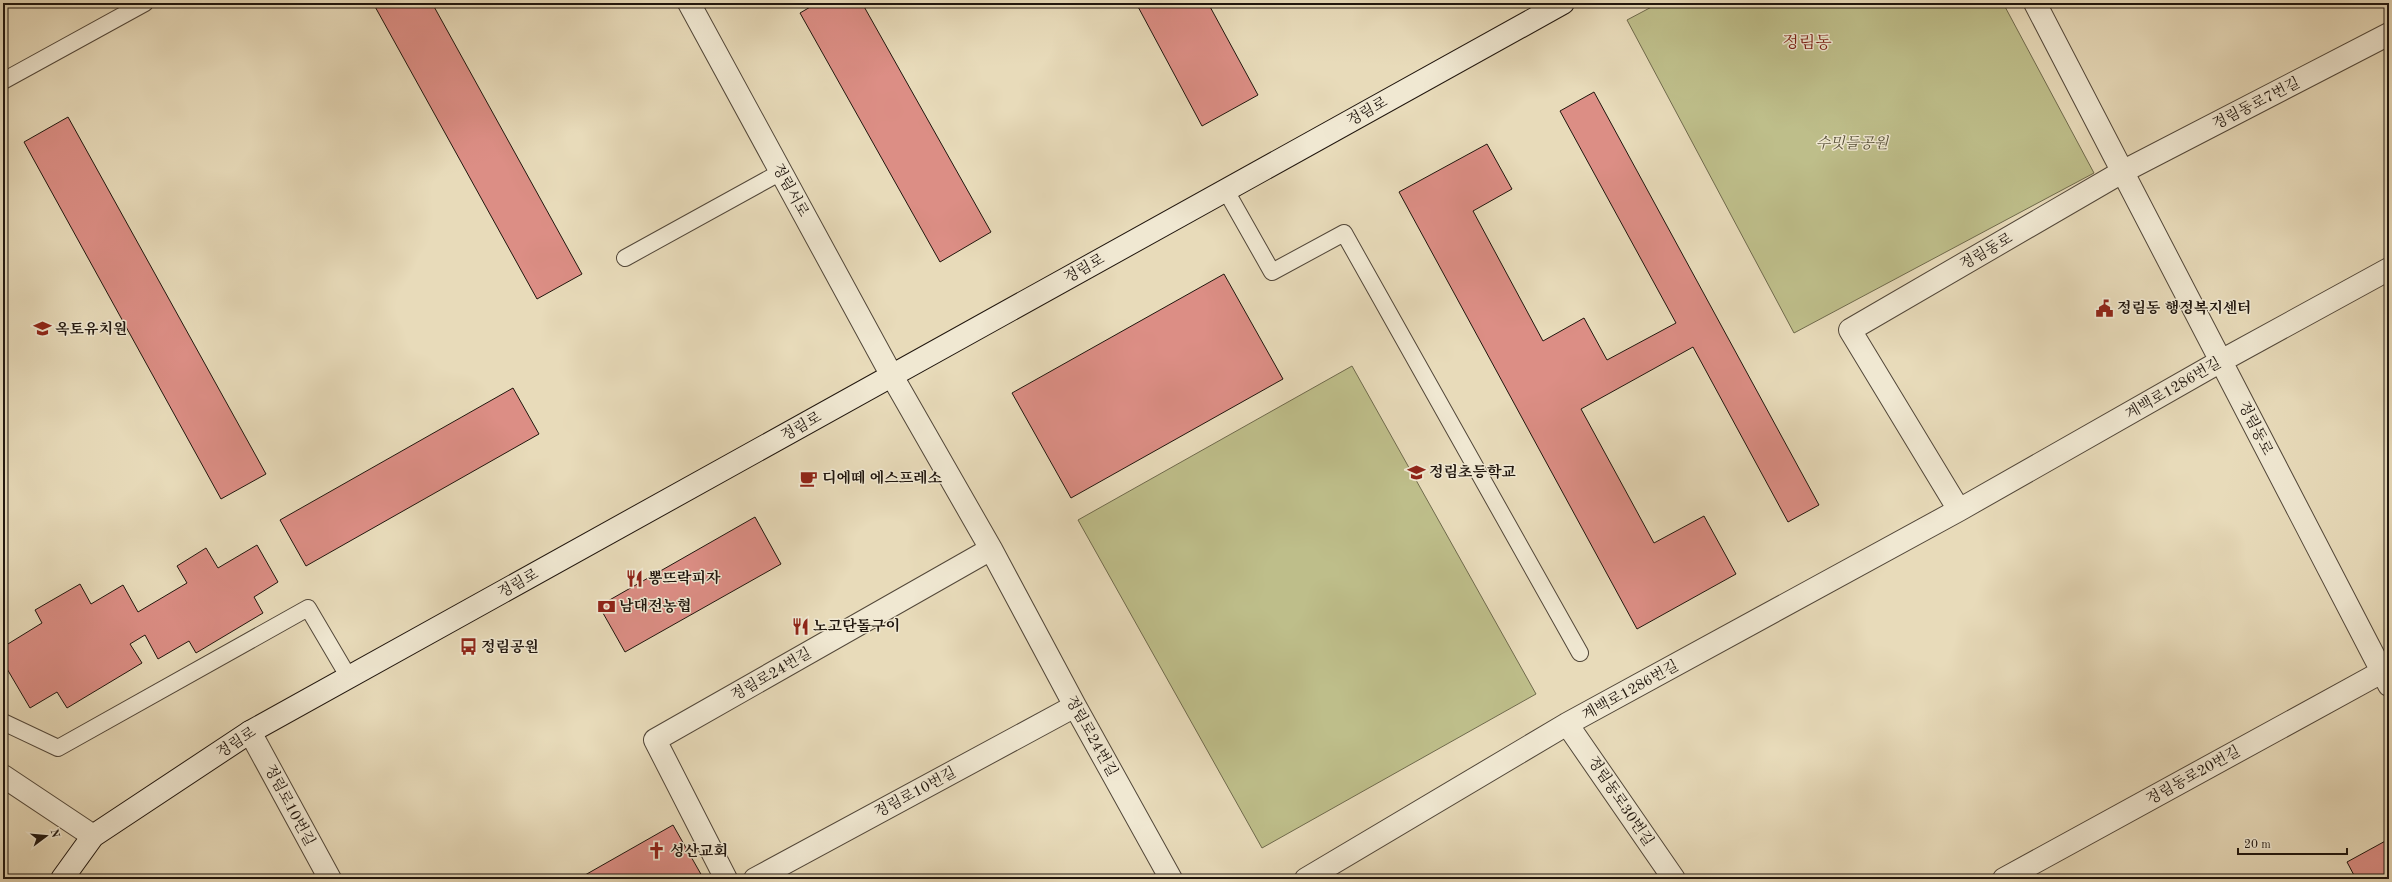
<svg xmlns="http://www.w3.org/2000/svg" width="2392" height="882" viewBox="0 0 2392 882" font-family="'Old Standard TT','Noto Serif KR',serif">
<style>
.green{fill:#bebe8a;stroke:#6f6a4c}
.building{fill:#dc8e85;stroke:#20160e}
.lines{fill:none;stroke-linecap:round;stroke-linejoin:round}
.lane-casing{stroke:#524739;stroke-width:18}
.street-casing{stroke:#524739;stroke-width:24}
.secondary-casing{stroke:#20160e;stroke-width:24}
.lane{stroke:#f0e8d2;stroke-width:16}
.street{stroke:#f0e8d2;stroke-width:22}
.secondary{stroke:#f0e8d2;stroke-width:22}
.labels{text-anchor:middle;stroke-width:3;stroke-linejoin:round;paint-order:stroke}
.street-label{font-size:15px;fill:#20160e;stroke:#f0e8d2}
.park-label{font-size:15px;font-style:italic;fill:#575139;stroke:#f0e8d2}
.poi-label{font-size:15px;font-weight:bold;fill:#20160e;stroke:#f0e8d2;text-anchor:start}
.quarter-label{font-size:17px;fill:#7a1f14;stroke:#f0e8d2}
</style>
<rect width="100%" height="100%" fill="#e8dbba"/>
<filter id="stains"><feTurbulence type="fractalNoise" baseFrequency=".005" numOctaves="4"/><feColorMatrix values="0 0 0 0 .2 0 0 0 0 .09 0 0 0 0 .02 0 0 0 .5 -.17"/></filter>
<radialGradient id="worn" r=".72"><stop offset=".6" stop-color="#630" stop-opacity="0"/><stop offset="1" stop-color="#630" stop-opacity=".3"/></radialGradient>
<path class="green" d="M1659,3H2003L2094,173L1794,333L1627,20Z
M1352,366L1536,694L1262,848L1078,520Z"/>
<path class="building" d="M373,3H432L582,274L537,299Z
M817,3H862L991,232L940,262L800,13Z
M1136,3H1208L1258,95L1202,126Z
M1594,92L1819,505L1788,522L1693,347L1581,409L1654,543L1704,516L1736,574L1637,629L1399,192L1487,144L1512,189L1473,211L1543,341L1584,318L1607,360L1676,323L1560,111Z
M68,117L266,474L221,499L24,142Z
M1224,274L1283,379L1071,498L1012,393Z
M513,388L539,434L306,566L280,520Z
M755,517L781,564L625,652L599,606Z
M257,545L278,582L254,597L263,613L196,653L189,641L158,659L145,635L130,644L142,663L67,708L57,692L30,708L3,662V647L42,623L35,610L80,584L91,604L123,585L138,612L187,583L177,566L206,548L218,568Z
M673,825L702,876L698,879H578Z
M2389,839V879H2356L2347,862Z"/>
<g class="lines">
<defs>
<path id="lane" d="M3,81L145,3
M1225,189L1272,272L1344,233L1580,653
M625,258L781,172
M3,722L58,748L308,608L348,676"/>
<path id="street" d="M689,3L892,376L991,549L1075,706L1171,879
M2035,3L2389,685
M1959,510L1850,330L2122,172L2389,34
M1567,724L1674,879
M250,732L330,879
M3,776L93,836
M726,879L655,740L991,549
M755,879L1075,706
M1306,879L1567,724L1959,510L2221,361L2389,269
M2004,879L2389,668"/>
<path id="secondary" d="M62,879L93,836L250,732L1563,3"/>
</defs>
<use href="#lane" class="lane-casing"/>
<use href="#street" class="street-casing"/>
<use href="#secondary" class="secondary-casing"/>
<use href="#lane" class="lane"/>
<use href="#street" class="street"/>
<use href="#secondary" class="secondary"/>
</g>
<defs>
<symbol id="civic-bare" viewBox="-9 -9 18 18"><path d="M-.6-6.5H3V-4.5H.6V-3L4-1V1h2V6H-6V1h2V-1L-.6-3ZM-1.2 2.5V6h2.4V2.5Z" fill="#8f2418" stroke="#f0e8d2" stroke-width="2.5" paint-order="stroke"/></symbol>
<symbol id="school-bare" viewBox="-9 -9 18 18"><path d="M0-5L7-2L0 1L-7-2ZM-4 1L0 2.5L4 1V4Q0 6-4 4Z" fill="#8f2418" stroke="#f0e8d2" stroke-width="2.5" paint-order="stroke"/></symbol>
<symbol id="cafe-bare" viewBox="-9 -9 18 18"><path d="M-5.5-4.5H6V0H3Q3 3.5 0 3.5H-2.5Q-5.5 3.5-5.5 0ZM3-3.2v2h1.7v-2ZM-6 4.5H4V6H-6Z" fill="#8f2418" stroke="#f0e8d2" stroke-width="2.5" paint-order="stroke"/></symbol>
<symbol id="restaurant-bare" viewBox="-9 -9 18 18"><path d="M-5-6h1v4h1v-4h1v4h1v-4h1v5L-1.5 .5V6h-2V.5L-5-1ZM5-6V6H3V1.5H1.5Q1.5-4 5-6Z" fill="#8f2418" stroke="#f0e8d2" stroke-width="2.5" paint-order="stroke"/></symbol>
<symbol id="bank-bare" viewBox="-9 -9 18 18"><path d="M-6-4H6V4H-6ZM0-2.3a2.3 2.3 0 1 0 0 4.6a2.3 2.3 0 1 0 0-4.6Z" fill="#8f2418" stroke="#f0e8d2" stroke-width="2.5" paint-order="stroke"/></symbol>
<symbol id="bus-bare" viewBox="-9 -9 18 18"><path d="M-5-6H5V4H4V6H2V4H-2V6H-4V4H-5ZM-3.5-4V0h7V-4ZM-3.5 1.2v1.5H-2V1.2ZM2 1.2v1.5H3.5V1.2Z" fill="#8f2418" stroke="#f0e8d2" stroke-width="2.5" paint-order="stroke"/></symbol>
<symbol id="church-bare" viewBox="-9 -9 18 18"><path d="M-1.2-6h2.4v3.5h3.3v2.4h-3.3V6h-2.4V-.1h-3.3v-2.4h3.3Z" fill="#8f2418" stroke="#f0e8d2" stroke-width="2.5" paint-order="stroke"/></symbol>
</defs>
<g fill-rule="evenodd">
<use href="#civic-bare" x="2092" y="296" width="25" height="25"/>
<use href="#school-bare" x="30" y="316" width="25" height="25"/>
<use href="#school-bare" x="1404" y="460" width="25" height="25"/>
<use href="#cafe-bare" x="796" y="466" width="25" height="25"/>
<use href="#restaurant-bare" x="622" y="566" width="25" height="25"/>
<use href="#bank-bare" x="594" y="594" width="25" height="25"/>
<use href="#restaurant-bare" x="788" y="614" width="25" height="25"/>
<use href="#bus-bare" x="456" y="634" width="25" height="25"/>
<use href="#church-bare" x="644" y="838" width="25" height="25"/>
</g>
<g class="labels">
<g class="street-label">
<text transform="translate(2256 103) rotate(-27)" y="5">정림동로7번길</text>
<text transform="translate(1367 111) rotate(-29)" y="5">정림로</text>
<text transform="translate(791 190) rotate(61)" y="5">정림서로</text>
<text transform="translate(1986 251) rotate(-30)" y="5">정림동로</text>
<text transform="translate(1084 268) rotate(-29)" y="5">정림로</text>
<text transform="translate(2173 388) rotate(-30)" y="5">계백로1286번길</text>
<text transform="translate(801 426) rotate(-29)" y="5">정림로</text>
<text transform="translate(2256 428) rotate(63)" y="5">정림동로</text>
<text transform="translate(518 583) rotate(-29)" y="5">정림로</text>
<text transform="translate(771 674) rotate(-30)" y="5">정림로24번길</text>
<text transform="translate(1630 690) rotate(-29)" y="5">계백로1286번길</text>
<text transform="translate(1092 736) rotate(61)" y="5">정림로24번길</text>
<text transform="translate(236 742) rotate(-33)" y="5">정림로</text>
<text transform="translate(2193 775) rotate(-29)" y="5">정림동로20번길</text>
<text transform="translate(915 792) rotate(-28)" y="5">정림로10번길</text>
<text transform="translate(1621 801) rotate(56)" y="5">정림동로30번길</text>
<text transform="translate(290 805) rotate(62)" y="5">정림로10번길</text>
</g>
<g class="park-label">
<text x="1852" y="148">수밋들공원</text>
</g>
<g class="poi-label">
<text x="2117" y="313">정림동 행정복지센터</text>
<text x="55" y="334">옥토유치원</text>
<text x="1429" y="477">정림초등학교</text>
<text x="822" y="483">디에떼 에스프레소</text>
<text x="648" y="583">뽕뜨락피자</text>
<text x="619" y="611">남대전농협</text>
<text x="813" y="631">노고단돌구이</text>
<text x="481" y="652">정림공원</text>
<text x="670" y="856">성산교회</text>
</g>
<g class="quarter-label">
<text x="1807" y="48">정림동</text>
</g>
</g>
<rect width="2392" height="882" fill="none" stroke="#e8dbba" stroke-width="16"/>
<rect x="4" y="4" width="2384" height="874" fill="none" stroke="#20160e" stroke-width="2"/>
<rect x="8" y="8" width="2376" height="866" fill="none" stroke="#20160e"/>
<g transform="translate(46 836) rotate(74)" stroke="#f0e8d2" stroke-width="3" paint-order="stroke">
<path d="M0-3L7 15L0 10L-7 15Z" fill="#20160e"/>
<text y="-6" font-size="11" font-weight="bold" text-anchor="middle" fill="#20160e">N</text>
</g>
<path d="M2238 848v6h109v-6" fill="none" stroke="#20160e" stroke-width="2"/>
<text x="2244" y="848" font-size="12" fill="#20160e" stroke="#f0e8d2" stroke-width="3" paint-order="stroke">20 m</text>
<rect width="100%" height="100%" filter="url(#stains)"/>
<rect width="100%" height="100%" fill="url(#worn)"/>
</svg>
